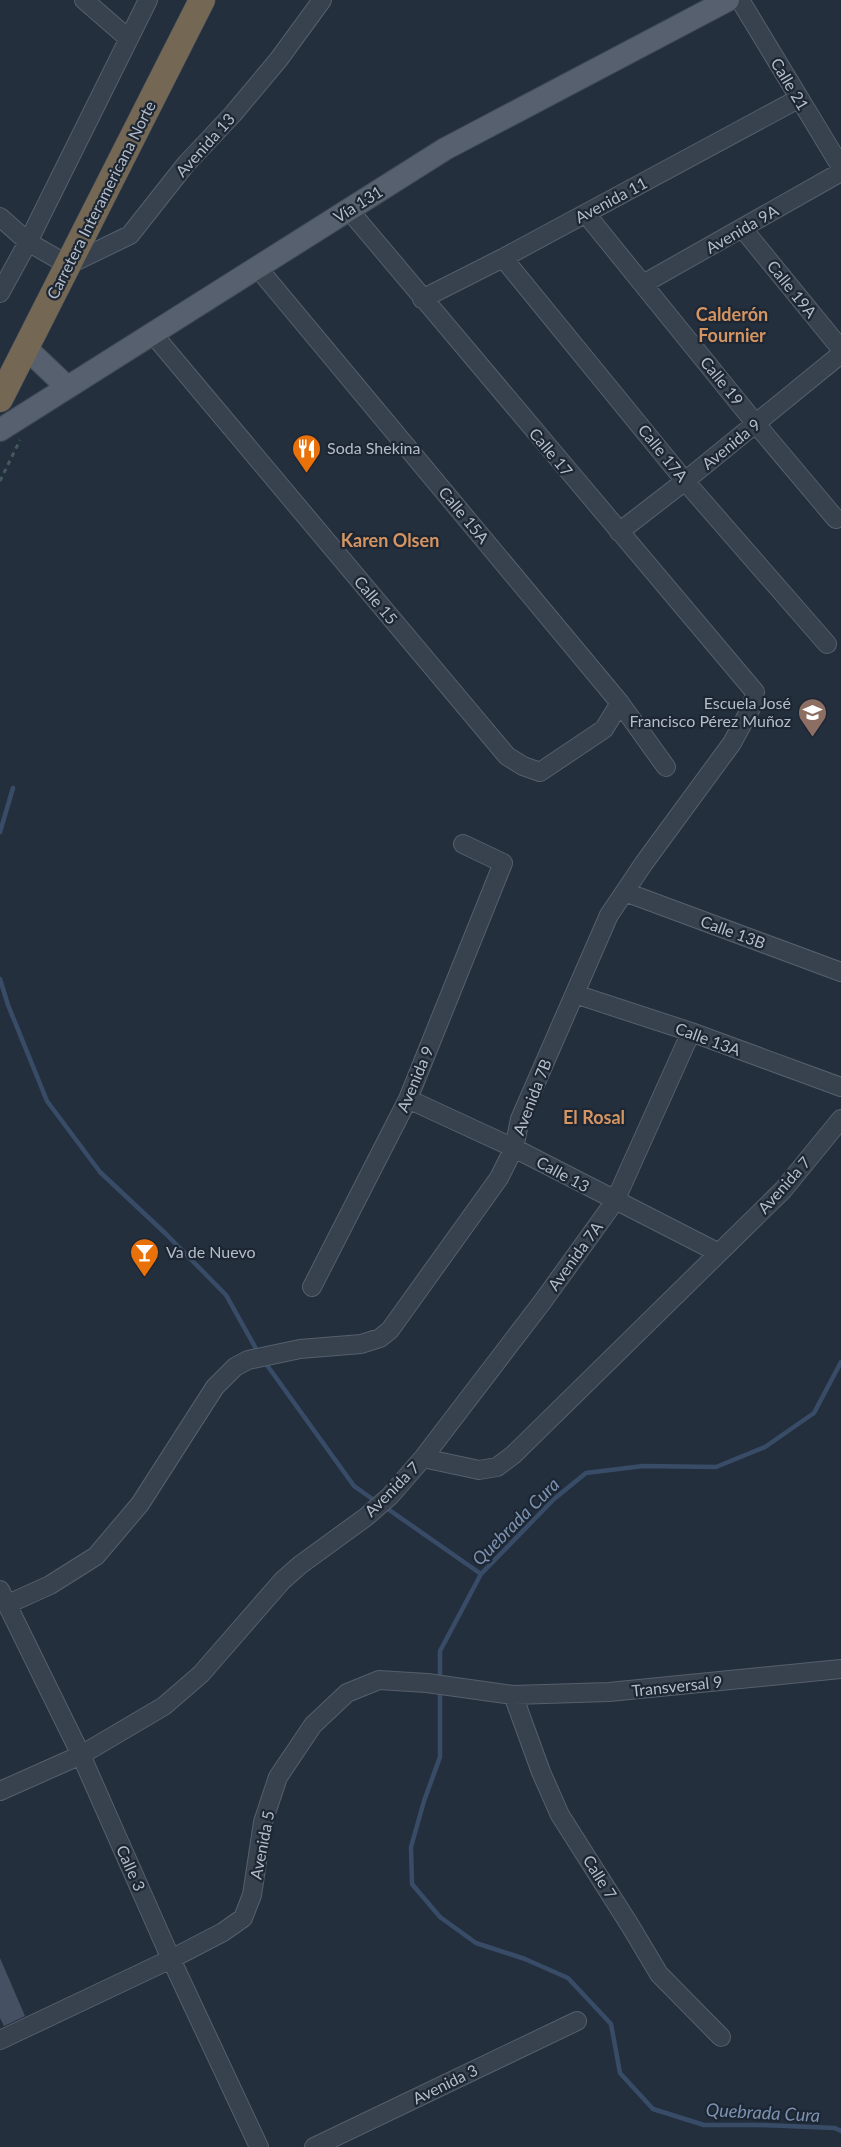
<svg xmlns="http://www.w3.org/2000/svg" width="841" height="2147" viewBox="0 0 841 2147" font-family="Lato,sans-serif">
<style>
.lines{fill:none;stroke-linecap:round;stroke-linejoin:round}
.stream{stroke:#394c67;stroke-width:4.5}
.building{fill:#455162}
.minor-casing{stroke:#565f6c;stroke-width:20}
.major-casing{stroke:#414a57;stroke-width:24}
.highway-casing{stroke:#434c59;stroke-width:27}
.path{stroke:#44595c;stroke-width:3;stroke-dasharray:4.5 4.5;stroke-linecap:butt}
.minor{stroke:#38414e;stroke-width:18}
.major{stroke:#56606e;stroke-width:22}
.highway{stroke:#746855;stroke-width:26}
.labels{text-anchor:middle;stroke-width:4.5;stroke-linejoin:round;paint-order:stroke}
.street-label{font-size:16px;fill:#b4bcc9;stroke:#1d2633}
.poi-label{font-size:16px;fill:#b4bcc9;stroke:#1d2633;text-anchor:start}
.neighbourhood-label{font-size:18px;font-weight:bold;fill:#d59563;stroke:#1d2633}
.water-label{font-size:18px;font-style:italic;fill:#7c92b1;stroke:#1d2633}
</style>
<rect width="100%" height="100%" fill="#242f3e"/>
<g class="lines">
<path class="stream" d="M0,832L13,788
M0,979L8,1005L47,1101L100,1172L166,1234L226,1295L259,1354
M264,1361L354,1486L378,1503
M385,1507L481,1574
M440,1682V1651L481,1574L554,1499L586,1473L643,1466L716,1467L765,1447L814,1413L841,1362
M440,1690V1757L424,1801L411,1847L412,1884L440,1917L476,1943L525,1959L568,1978L611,2024L620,2073L653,2109L704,2125H760L835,2128L841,2131"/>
</g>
<path class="building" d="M0,1958L25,2016L4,2026L0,2018Z"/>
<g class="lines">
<defs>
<path id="minor" d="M84,0L129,39
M740,0L841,167
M586,214L756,424L836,519
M0,217L28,242L68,265L130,235L186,164L233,114L279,59L322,0
M743,229L841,349
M503,258L685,481L827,644
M257,267L620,703L666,767
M643,284L841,172
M0,293L28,242L148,0
M422,299L503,258L798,99
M152,333L507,756L523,766L540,772L604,729L620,703
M619,532L685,481L841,354
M625,892L841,972
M575,994L691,1032L841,1087
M408,1099L514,1148L717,1252
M312,1287L408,1099L503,863L463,844
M423,1458L479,1470L497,1467L513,1455L783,1190L841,1119
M0,1590L81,1755L171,1959L259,2147
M8,1604L50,1585L96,1556L140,1504L215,1387L235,1367L248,1360L300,1349L361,1344L380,1338L390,1330L499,1178L514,1148L520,1119L609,915L644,863L732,743L752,706L755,692L349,210
M513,1695L541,1772L560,1815L631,1927L659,1974L721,2037
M0,1791L81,1755L164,1706L201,1674L282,1581L300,1565L366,1517L390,1496L423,1458L543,1301L615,1201L691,1032
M0,2040L171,1959L223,1932L243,1918L252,1895L263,1822L278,1777L313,1725L347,1693L379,1680L427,1683L513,1695L609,1692L841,1669
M314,2147L577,2021"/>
<path id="major" d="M26,348L67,387
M0,430L445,149L728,0"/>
<path id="highway" d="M0,399L202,0"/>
</defs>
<use href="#minor" class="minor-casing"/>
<use href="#major" class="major-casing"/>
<use href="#highway" class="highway-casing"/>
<path class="path" d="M0,481L20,440"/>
<use href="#minor" class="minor"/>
<use href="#major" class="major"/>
<use href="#highway" class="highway"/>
</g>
<defs>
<symbol id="restaurant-pin" viewBox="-11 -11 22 30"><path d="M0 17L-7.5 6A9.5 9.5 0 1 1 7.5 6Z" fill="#e8710a" stroke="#1d2633"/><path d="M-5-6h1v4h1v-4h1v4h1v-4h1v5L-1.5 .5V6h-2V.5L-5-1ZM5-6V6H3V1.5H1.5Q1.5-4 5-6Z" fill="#fff"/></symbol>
<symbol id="school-pin" viewBox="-11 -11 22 30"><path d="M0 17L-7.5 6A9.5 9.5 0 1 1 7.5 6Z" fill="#8d6e63" stroke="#1d2633"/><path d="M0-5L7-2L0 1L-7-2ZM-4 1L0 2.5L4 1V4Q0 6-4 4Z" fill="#fff"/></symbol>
<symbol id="bar-pin" viewBox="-11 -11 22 30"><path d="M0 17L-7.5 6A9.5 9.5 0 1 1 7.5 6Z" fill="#e8710a" stroke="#1d2633"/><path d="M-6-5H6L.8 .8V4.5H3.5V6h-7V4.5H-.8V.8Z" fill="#fff"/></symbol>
</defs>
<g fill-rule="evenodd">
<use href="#restaurant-pin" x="290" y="432" width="33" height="45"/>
<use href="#school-pin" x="796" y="696" width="33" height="45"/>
<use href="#bar-pin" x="128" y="1236" width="33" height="45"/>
</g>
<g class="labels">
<g class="street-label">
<text transform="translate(790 84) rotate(59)" y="6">Calle 21</text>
<text transform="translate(205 145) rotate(-48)" y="6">Avenida 13</text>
<text transform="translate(101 200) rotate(-63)" y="6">Carretera Interamericana Norte</text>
<text transform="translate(611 200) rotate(-28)" y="6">Avenida 11</text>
<text transform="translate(358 204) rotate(-32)" y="6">Vía 131</text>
<text transform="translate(742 229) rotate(-30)" y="6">Avenida 9A</text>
<text transform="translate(792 289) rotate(51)" y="6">Calle 19A</text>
<text transform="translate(722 381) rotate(51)" y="6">Calle 19</text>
<text transform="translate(731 444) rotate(-39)" y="6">Avenida 9</text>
<text transform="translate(551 452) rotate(50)" y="6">Calle 17</text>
<text transform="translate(663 453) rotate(51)" y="6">Calle 17A</text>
<text transform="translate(464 515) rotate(50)" y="6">Calle 15A</text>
<text transform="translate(376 600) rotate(50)" y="6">Calle 15</text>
<text transform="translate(733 932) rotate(20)" y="6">Calle 13B</text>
<text transform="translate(708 1039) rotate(20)" y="6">Calle 13A</text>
<text transform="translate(415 1079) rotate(-67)" y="6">Avenida 9</text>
<text transform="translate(532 1097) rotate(-69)" y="6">Avenida 7B</text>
<text transform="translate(563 1174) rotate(28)" y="6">Calle 13</text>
<text transform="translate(784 1185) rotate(-48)" y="6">Avenida 7</text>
<text transform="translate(575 1256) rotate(-54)" y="6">Avenida 7A</text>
<text transform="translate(392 1489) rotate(-45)" y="6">Avenida 7</text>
<text transform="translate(677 1686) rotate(-6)" y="6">Transversal 9</text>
<text transform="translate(262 1845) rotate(-79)" y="6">Avenida 5</text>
<text transform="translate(131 1868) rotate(66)" y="6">Calle 3</text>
<text transform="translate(600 1877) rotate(58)" y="6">Calle 7</text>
<text transform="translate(445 2084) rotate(-26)" y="6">Avenida 3</text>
</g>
<g class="poi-label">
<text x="327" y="454">Soda Shekina</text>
<text x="791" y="709" text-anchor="end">Escuela José<tspan x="791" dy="18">Francisco Pérez Muñoz</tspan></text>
<text x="166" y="1258">Va de Nuevo</text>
</g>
<g class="neighbourhood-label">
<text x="732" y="321">Calderón<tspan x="732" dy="21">Fournier</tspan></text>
<text x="390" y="547">Karen Olsen</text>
<text x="594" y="1124">El Rosal</text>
</g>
<g class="water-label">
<text transform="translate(516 1522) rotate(-45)" y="6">Quebrada Cura</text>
<text transform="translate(763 2113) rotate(3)" y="6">Quebrada Cura</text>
</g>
</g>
</svg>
